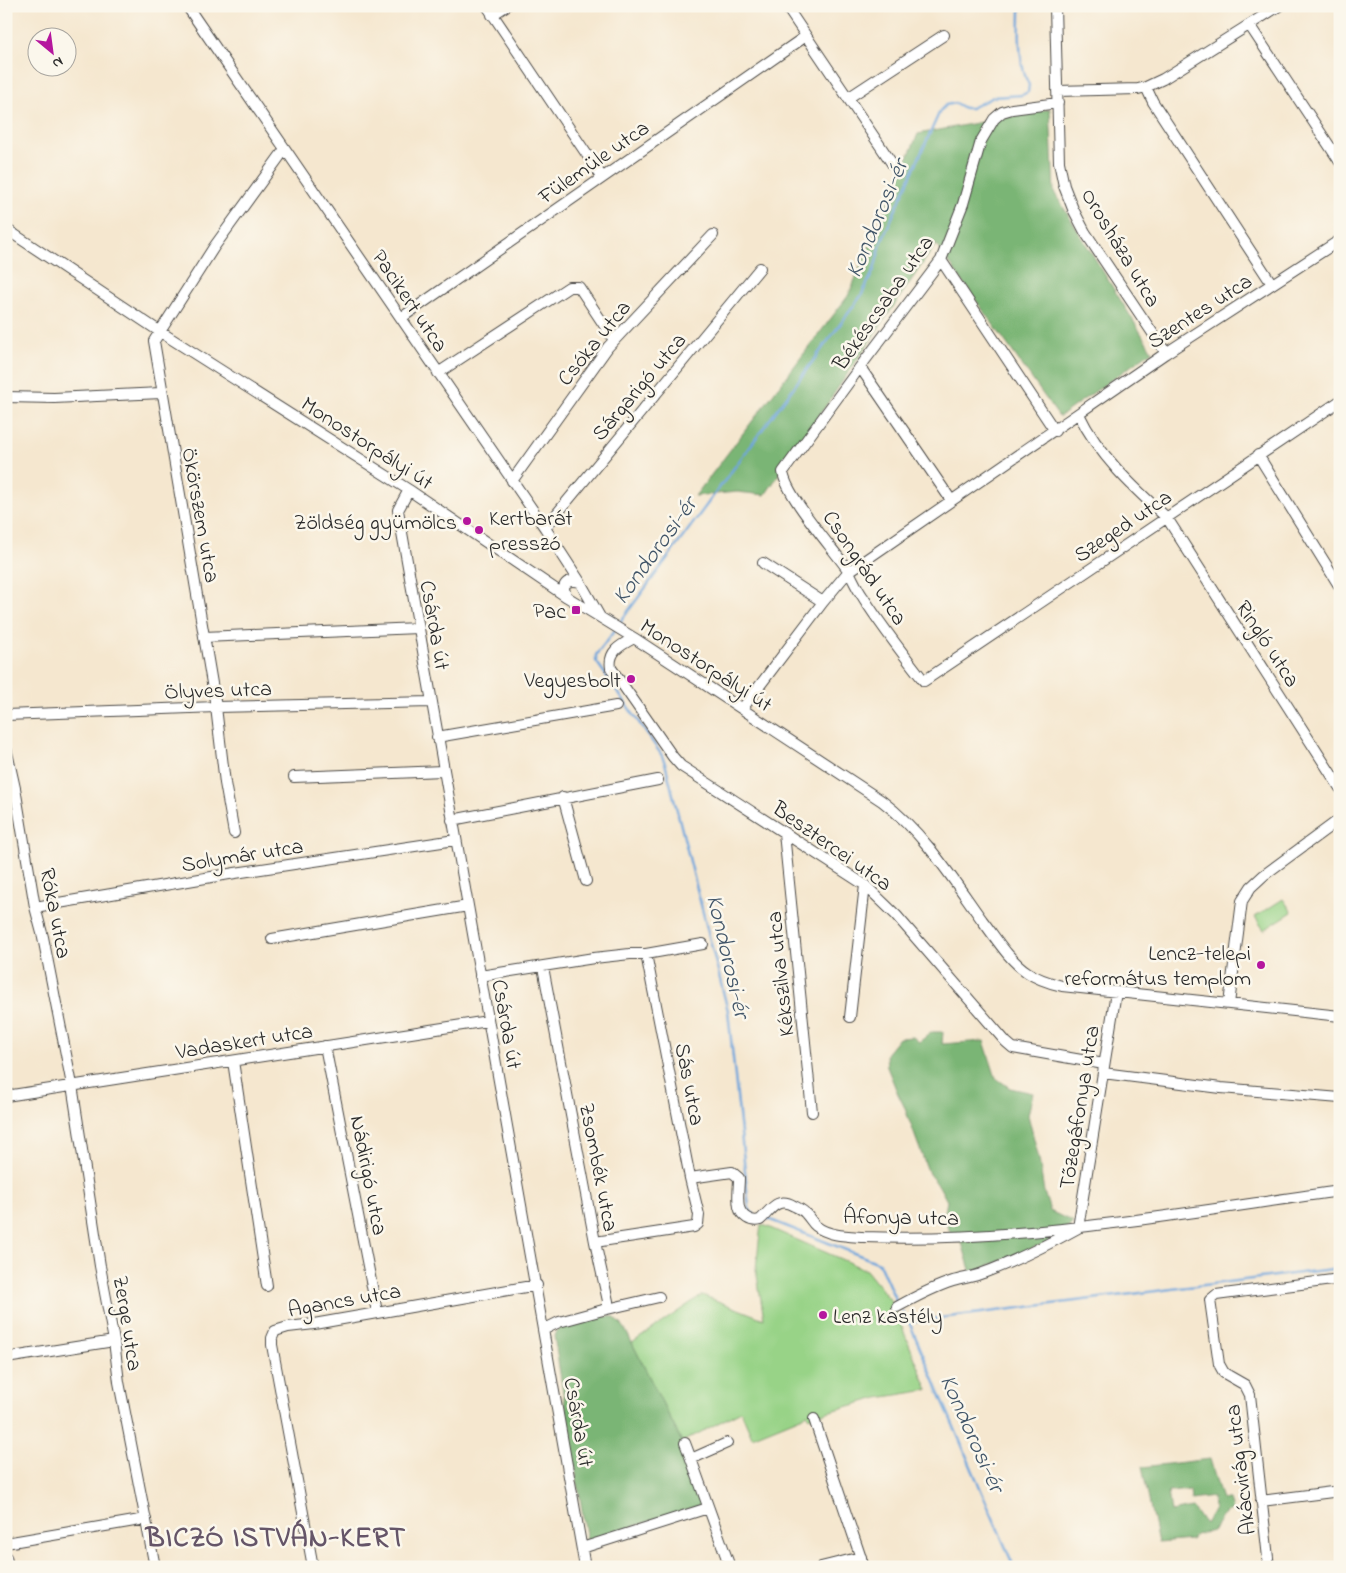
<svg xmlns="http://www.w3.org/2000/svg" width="1346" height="1573" viewBox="0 0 1346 1573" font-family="'Indie Flower',sans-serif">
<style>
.green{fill:#98d387;stroke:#627f59}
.forest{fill:#7ab574;stroke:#527050;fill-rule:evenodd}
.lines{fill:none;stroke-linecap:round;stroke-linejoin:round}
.stream{stroke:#6ea5dc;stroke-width:2.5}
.minor-casing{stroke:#494744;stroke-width:12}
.minor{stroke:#fff;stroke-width:10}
.poi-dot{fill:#b5179e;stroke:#fbf7ec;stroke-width:2}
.labels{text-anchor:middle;stroke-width:5;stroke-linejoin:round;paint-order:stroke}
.street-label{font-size:22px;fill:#2b2b2b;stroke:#fbf7ec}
.poi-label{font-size:22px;fill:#2b2b2b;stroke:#fbf7ec;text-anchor:end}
.water-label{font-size:24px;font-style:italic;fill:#425669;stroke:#fbf7ec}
.district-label{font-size:28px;font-weight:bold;letter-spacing:1px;fill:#655568;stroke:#fbf7ec}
</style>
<rect width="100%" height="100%" fill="#fbf7ec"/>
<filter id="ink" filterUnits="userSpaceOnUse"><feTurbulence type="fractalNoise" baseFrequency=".02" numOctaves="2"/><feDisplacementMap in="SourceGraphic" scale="10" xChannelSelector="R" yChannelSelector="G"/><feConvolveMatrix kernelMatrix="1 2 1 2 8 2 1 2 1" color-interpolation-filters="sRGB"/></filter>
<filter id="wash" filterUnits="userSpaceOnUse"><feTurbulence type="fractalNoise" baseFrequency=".0096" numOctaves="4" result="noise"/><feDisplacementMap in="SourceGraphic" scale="20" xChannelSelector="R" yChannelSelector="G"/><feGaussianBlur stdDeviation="1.12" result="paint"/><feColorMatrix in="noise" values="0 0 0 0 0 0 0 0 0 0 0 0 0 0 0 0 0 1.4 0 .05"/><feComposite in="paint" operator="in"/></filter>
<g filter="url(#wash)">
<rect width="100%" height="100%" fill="#f5e7cf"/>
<path class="green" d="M1283,899L1292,912L1264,930L1255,917Z
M761,1224L866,1270L891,1301L928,1390L878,1398L809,1417L808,1414L752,1437L741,1411L682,1442L632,1343L702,1295L764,1319L756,1269Z"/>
<path class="forest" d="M1050,109L1054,192L1152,351L1059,417L936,244L765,495L737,492L695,496L848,296L918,134Z
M932,1032H943L942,1044L984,1041L996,1078L1010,1088L1033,1093L1028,1115L1039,1159L1044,1192L1050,1211L1073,1222L1065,1232L1043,1244L971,1273L962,1243L953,1239L944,1217L947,1201L939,1186L929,1174L904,1106L898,1094L887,1067L886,1054L899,1038L913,1037L919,1042Z
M601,1316L614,1317L624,1327L682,1442L704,1504L587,1541L554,1336L560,1327Z
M1210,1459L1222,1500H1229L1232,1509L1221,1518L1213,1531L1195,1535L1191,1540L1158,1543L1142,1467ZM1190,1490L1191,1500L1213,1497L1214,1508L1205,1524L1192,1508L1171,1512L1168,1492Z"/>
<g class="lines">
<path class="stream" d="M618,625L861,296L874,270L882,240L940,111L946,105L955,103L964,108H971L993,97L1022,95L1028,92L1029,85C1017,61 1020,33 1020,6
M615,630L596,655V661L661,754L665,763L728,1011L749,1208L751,1212L754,1214
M768,1219L879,1263L896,1301
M902,1312L909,1322L1014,1567
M909,1322L1340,1268"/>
</g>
</g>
<g filter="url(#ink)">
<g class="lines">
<defs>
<path id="minor" d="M187,6L545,528L580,582L600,617
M487,6L602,177
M786,6L893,165
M1055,6L1059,162L1064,186L1073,209L1085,232L1166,353
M492,15L506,6
M1250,26L1340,162
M1146,87L1153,102L1272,284
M1057,91L1138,89L1146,87L1163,79L1279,6
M848,98L944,35
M1058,103L1012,109L1002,112L994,119L981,141L963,204L941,260L860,367L783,472C786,496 832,547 848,570C853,579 857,589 863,597C881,626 903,654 924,681L1340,401
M6,229L159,331L409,490L567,597L634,638L882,801C924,833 952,878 982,920C996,938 1008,959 1027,972C1037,979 1050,983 1062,986L1340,1016
M941,260L1055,431
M401,318L806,36
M860,367L951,500
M438,373L569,287H579L614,340
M6,397L54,398L161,393
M1079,414C1098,455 1134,488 1167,518L1340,788
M1258,455L1340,587
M512,481L608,347L713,235
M409,490L398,510C458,863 525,1214 585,1567
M545,528L760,268
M763,563L823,602
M567,597C560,584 567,579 580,582
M204,637L418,628
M634,638C621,645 608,651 611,668L673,757L681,766L865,885L896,915L1006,1042L1013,1048L1104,1064
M742,709L823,602L848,572L1166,353L1340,240
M6,715L216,707L431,702
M437,737L616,706
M6,748L15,788L35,907L43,937L72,1085L100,1266L114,1341L119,1382L155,1567
M294,777L443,771
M563,797L586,881
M452,820L658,780
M234,833L225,783L216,707L154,341L214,247L285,149
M784,833L812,1112
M35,907L235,873L455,840
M272,939L468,906
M543,967L595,1242L608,1301V1307L603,1310L559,1322L545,1329
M480,976L594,958L630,954H646L703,944
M1229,1004L1242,901L1251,887L1264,875L1340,819
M850,1017L865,885
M325,1046L377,1312
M233,1061L267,1286
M1103,1073L1221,1088L1340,1098
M6,1096L488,1021
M690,1178L732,1172L739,1178C739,1187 737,1198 739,1207C741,1216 751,1223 760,1220C771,1210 777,1196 794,1206C798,1208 803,1210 806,1214C810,1218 812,1223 816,1226C828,1236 848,1236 863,1237C1023,1243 1182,1213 1340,1191
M595,1242L694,1227L698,1224L699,1215L690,1178L646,954
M897,1307C915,1297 934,1287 953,1281C963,1278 974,1277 983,1273C1016,1261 1047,1245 1078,1228L1116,992
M603,1310L659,1297
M6,1358L114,1341
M814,1419L864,1567
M685,1443L691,1459
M727,1443L691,1459L730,1567
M1261,1501L1340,1491
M6,1543L146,1519
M582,1548L708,1508
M6,1557L8,1567
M313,1567L272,1345V1338L275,1331L288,1327L314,1324L537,1285
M821,1567L861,1557
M1269,1567L1250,1395L1245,1385L1224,1373L1219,1364L1210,1300L1216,1295L1340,1279"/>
</defs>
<use href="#minor" class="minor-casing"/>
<use href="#minor" class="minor"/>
</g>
</g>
<g class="poi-dot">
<circle cx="467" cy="521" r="5"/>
<circle cx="479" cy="530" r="5"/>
<rect x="571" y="605" width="10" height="10" rx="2.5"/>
<circle cx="631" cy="679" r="5"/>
<circle cx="1261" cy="965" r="5"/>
<circle cx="823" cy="1315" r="5"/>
</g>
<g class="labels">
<g class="street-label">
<text transform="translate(593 161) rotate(-35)" y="8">Fülemüle utca</text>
<text transform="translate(1122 247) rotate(59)" y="8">Orosháza utca</text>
<text transform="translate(411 300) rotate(56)" y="8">Pacikert utca</text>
<text transform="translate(882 302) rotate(-55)" y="8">Békéscsaba utca</text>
<text transform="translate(1199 310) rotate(-33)" y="8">Szentes utca</text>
<text transform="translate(593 342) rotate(-51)" y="8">Csóka utca</text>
<text transform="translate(638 386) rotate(-50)" y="8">Sárgarigó utca</text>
<text transform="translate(368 442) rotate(33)" y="8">Monostorpályi út</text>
<text transform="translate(202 515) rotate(80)" y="8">Ökörszem utca</text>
<text transform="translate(1122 525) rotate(-34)" y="8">Szeged utca</text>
<text transform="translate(866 567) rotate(56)" y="8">Csongrád utca</text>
<text transform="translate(436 625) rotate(80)" y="8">Csárda út</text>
<text transform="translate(1269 643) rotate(57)" y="8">Ringló utca</text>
<text transform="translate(707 664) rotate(33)" y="8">Monostorpályi út</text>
<text transform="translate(218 689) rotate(-2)" y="8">Ölyves utca</text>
<text transform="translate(833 845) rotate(35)" y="8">Besztercei utca</text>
<text transform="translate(242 854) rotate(-9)" y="8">Solymár utca</text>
<text transform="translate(57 913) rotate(79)" y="8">Róka utca</text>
<text transform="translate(779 974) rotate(-96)" y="8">Kékszilva utca</text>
<text transform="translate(508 1024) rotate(80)" y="8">Csárda út</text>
<text transform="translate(244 1040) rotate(-9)" y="8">Vadaskert utca</text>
<text transform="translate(691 1084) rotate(79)" y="8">Sás utca</text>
<text transform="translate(1078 1107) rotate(-81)" y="8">Tőzegáfonya utca</text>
<text transform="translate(600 1167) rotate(79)" y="8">Zsombék utca</text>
<text transform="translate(370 1175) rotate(79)" y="8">Nádirigó utca</text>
<text transform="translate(901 1216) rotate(1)" y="8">Áfonya utca</text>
<text transform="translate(344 1299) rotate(-10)" y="8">Agancs utca</text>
<text transform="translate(129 1323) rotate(81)" y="8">Zerge utca</text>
<text transform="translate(580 1422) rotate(80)" y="8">Csárda út</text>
<text transform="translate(1239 1470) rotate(-97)" y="8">Akácvirág utca</text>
</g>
<g class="poi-label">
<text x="489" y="525" text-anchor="start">Kertbarát<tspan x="489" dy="25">presszó</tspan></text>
<text x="457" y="529">Zöldség gyümölcs</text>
<text x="566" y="618">Pac</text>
<text x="621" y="687">Vegyesbolt</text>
<text x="1251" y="960">Lencz-telepi<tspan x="1251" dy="25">református templom</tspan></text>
<text x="833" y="1323" text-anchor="start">Lenz kastély</text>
</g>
<g class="water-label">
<text transform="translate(876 218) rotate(-67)" y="8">Kondorosi-ér</text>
<text transform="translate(654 550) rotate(-54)" y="8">Kondorosi-ér</text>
<text transform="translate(729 956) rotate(77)" y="8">Kondorosi-ér</text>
<text transform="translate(973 1433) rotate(66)" y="8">Kondorosi-ér</text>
</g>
<g class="district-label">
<text x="276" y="1546">BICZÓ ISTVÁN-KERT</text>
</g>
</g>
<rect width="1346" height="1573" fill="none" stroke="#fbf7ec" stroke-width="25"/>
<g transform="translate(52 52) rotate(151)"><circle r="24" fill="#fbf7ec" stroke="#a8a59f"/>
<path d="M0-4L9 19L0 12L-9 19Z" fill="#b5179e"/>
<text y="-8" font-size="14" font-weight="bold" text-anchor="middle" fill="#2b2b2b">N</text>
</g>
</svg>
